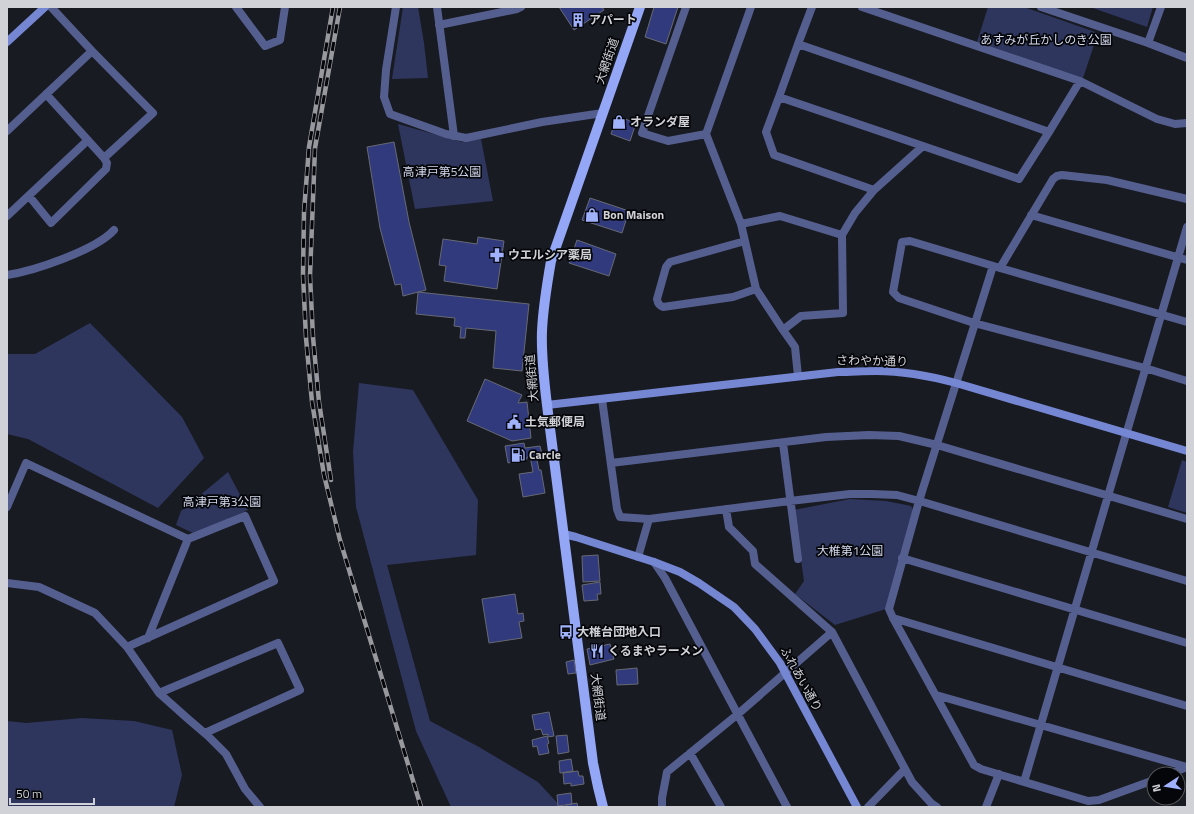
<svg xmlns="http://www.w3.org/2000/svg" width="1194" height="814" viewBox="0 0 1194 814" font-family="'Titillium Web','Noto Sans JP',sans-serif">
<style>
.green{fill:#2e365e}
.building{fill:#313a7d;stroke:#676a73}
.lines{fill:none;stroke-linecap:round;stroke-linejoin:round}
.street{stroke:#555f8f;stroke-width:8}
.secondary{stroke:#7586d3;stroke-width:8}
.primary{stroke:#94a6f6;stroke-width:10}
.rail-casing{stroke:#97999e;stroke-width:4.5}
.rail{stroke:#050609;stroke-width:3;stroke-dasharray:9;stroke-linecap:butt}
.labels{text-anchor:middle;stroke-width:3.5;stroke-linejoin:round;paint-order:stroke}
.poi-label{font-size:12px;font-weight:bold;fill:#d0d2d7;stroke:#050609;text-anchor:start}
.park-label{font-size:12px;fill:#d4d9ee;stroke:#050609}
.street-label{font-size:12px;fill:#d0d2d7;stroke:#050609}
</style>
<rect width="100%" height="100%" fill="#191b22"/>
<path class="green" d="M403,7H418L424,43L428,78L392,79Z
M988,7H1024L1098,33L1083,78L977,42Z
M1090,7H1153L1147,27Z
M398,124L462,142L481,139L493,201L415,209Z
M90,323L182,417L204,458L158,508L28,439L7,434V354H35Z
M359,383L413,390L478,500L476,555L387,565L430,721L479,747L538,782L561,807H451L416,731L356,507L353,452Z
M1182,460L1187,462V513L1168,507Z
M228,472L248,510L195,534L176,525L181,511Z
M850,499L886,501L911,506L913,510L886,609L835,625L795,594L804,581L794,510Z
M82,718L134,721L172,730L182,775L174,807H7V721L26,723Z"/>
<path class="building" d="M559,7H602L604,10L574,30Z
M654,7H678L666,44L645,37Z
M617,116L636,123L630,141L611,134Z
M394,142L409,222L426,290L403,296L401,284L395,285L380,228L367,147Z
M590,198L629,211L622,233L582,220Z
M478,237L504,241L497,289L444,281L446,266L439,265L443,239L477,244Z
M577,240L616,254L609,276L569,263Z
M418,292L529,304L522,371L493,368L496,331L466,328L465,338H460L461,327L454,326L455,318L416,314Z
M485,379L522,395L518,403L527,402L531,438L512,441L467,421Z
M524,443L525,448L540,446L542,454L536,455L539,470H541L545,493L523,497L519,474L533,472L530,456L527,457V459L508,463L505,446Z
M598,555L600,581L583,582L582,556Z
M600,582L601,594H597L598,600L584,601L582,585Z
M515,594L518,614L523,613L524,621L519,622L522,638L489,643L482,599Z
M610,644L614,659L590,665L587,649Z
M574,660L576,673L568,674L566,662Z
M637,668L638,684L617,685L616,670Z
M549,712L554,736L548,737V734L543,735L541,729L535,730L532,715Z
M567,735L569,752L558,754L556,736Z
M547,736L549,743L547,744L549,753L539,755L537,746L533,747L532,740Z
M571,759L573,771L560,773L559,761Z
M578,771L579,776H583L584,784L571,786V783L564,784L563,773Z
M571,793L572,804L558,806L557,795Z
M577,803L578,807H567L566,805Z"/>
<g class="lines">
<path class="street" d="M236,7L265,46L280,40L285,7
M396,7L386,70L384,97L390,114L446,134L466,138L542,122L603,113
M437,7L454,136
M686,7L642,133L668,141L706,134
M751,7L706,134L741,224L756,289L783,330
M862,7L1080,81L1157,119L1175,124L1187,123
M1041,7L1148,43
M1161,7L1148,43L1187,58
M439,25L517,9L521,7
M798,44L812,7
M46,94L104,158L153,113L92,51L51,7
M779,97L766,132L774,155L874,190
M7,131L92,51
M923,146L779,97L798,44L908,82L1049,132
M29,196L51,223L106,169L107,163L104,158
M1031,215L1187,260
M7,216L88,140
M741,224L780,216L842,235
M745,241L670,262L666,267L657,299C658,304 659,305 663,307L733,297L756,289
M993,266L919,501L889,609L893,618L974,765L981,769L1088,801L1099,800L1154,780
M1000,268L1053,179L1057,176L1062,175L1107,180L1187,199
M7,275C34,271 96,250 114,230
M1187,322L1000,268L910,241L902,242L893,292L899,298L974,323L1145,368L1187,381
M798,376L795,347L783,330L801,316L843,313L842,235L855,213L874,190L923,146L1019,179L1049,132L1080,81
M602,399L617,509L620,517L649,519
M783,443L798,559
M611,463L826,437L869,435L899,436L937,445L1187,519
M7,507L26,463L188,539
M726,509L729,527L753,551L755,564L832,632L912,782L931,803L937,807
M638,557L649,519L790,501L850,494H872L897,495L923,502L1187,581
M902,558L1187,643
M654,562L665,578L787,807
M7,583L39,587L95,613L127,647L159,693L187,718L208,736L226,754L245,789L260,807
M893,618L1187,706
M127,647L274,581L245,516L188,539L148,638
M159,693L278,643L300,690L205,733
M936,695L1187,767
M690,753L721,807
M1169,774L1187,767
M1024,782L1187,227
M662,807V798L667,772L738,714L832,632
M868,807L905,769
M986,807L999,774"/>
<path class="secondary" d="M7,42L45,7
M547,405L838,372C851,372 863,371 876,371C903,371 930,376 956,383L1187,451
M564,534L576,537L654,562L680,572L699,583L734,607L755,629L780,663L857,807"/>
<path class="primary" d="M603,807L598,787L593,763L547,405C544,380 541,356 542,331C543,308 547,284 551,261L640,7"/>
<defs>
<path id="rail" d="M333,7L309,147L304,212L303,275L306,338L312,402L324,475L340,540L421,807
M331,480L319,402L313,337L310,276L315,148L340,7"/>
</defs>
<use href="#rail" class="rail-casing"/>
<use href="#rail" class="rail"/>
</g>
<defs>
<symbol id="building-bare" viewBox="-9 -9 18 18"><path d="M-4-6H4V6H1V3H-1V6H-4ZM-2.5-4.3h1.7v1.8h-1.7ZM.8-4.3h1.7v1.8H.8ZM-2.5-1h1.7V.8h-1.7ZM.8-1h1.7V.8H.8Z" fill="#a1b2fd" stroke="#050609" stroke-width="2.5" paint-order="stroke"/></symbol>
<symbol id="shop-bare" viewBox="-9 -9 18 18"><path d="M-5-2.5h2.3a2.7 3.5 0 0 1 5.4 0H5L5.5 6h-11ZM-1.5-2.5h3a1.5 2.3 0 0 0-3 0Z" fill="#a1b2fd" stroke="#050609" stroke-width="2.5" paint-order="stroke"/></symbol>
<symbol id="pharmacy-bare" viewBox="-9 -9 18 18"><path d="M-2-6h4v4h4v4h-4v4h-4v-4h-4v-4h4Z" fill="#a1b2fd" stroke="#050609" stroke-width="2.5" paint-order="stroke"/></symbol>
<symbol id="civic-bare" viewBox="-9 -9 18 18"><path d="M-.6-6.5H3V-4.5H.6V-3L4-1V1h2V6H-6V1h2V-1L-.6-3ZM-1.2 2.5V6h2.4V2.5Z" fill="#a1b2fd" stroke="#050609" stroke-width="2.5" paint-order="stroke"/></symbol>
<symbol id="fuel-bare" viewBox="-9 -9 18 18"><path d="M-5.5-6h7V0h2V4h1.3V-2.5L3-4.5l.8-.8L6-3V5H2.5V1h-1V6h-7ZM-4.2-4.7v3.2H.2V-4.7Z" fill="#a1b2fd" stroke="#050609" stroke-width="2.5" paint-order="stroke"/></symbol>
<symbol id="bus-bare" viewBox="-9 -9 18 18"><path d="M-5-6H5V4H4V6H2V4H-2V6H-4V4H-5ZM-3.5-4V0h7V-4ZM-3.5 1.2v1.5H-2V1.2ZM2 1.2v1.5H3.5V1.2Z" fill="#a1b2fd" stroke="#050609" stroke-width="2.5" paint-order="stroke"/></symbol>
<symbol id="restaurant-bare" viewBox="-9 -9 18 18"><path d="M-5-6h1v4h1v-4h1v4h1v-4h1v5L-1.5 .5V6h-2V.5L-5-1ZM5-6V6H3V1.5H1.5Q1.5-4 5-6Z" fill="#a1b2fd" stroke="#050609" stroke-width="2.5" paint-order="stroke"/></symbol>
</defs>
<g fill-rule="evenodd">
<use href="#building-bare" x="568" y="10" width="20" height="20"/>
<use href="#shop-bare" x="609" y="112" width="20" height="20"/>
<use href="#shop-bare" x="582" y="205" width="20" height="20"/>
<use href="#pharmacy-bare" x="487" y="245" width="20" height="20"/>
<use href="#civic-bare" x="504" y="412" width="20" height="20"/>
<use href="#fuel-bare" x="508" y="445" width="20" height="20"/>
<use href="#bus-bare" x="556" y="622" width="20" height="20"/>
<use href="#restaurant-bare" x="587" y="641" width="20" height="20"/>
</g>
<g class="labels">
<g class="poi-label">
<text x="589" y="24">アパート</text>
<text x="630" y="126">オランダ屋</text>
<text x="603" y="219">Bon Maison</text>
<text x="508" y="259">ウエルシア薬局</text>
<text x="525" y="426">土気郵便局</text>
<text x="529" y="459">Carcle</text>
<text x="577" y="636">大椎台団地入口</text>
<text x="608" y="655">くるまやラーメン</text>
</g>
<g class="park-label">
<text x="1046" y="44">あすみが丘かしのき公園</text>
<text x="442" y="176">高津戸第5公園</text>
<text x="222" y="506">高津戸第3公園</text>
<text x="850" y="555">大椎第1公園</text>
</g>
<g class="street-label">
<text transform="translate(607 61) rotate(-71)" y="4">大網街道</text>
<text transform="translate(872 361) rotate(1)" y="4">さわやか通り</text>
<text transform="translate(532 378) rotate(-95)" y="4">大網街道</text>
<text transform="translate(801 679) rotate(61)" y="4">ふれあい通り</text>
<text transform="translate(598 697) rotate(83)" y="4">大網街道</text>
</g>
</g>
<rect width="1194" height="814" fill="none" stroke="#d0d2d7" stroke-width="16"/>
<g transform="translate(1166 786) rotate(258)"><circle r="19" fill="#050609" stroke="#56585b"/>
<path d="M0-3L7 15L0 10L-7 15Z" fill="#a1b2fd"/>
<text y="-6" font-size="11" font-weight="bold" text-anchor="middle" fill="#d0d2d7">N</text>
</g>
<path d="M10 798v6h84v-6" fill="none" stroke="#d0d2d7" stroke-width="2"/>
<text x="16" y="798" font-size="12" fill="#d0d2d7" stroke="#050609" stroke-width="3" paint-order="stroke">50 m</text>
</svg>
